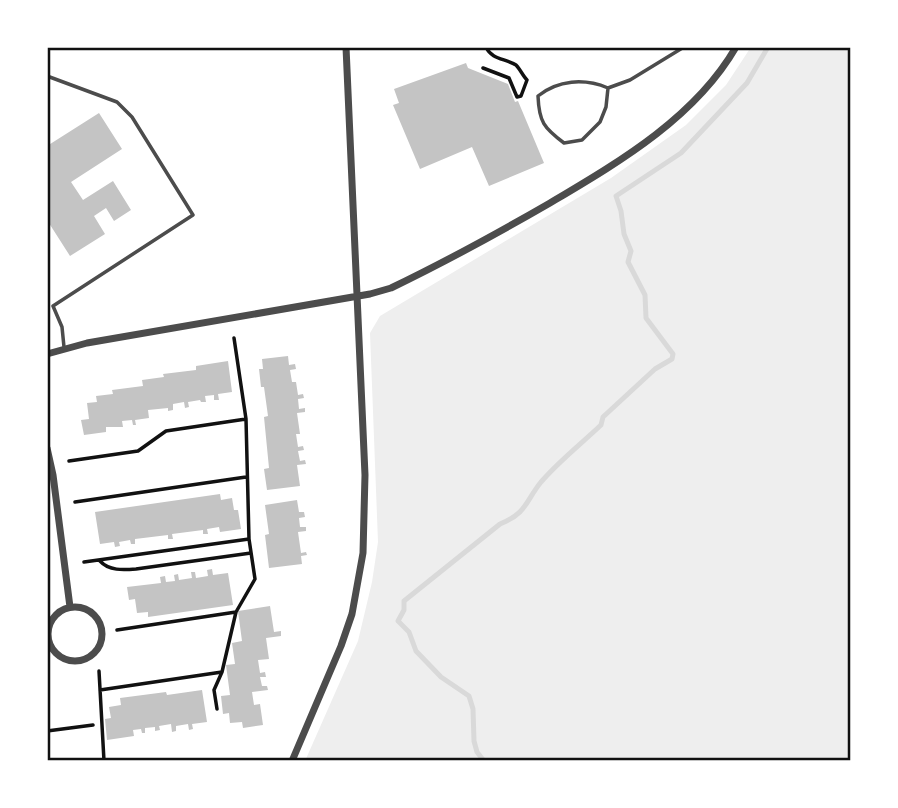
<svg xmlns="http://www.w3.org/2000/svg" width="898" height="808" viewBox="0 0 898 808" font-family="'Work Sans',sans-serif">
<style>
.green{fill:#eee}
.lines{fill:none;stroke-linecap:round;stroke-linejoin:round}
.stream{stroke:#d9d9d9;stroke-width:5}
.building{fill:#c4c4c4}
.path{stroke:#111;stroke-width:3.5}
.service{stroke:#4c4c4c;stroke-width:3.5}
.minor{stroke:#4c4c4c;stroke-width:7}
.neatline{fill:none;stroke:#111;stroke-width:2.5}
</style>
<rect width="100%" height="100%" fill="#fff"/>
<path class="green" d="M751,47H851V761H305L358,641L372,582L378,542L370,333L380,316L611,178L686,125L726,85Z"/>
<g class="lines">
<path class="stream" d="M484,761L477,752L474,741L473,709L469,696L441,677L416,651L409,632L398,621L404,610V601L500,524C527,513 525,502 541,482C559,461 581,444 601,425L603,417L655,369L672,359L673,354L646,318L645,295L628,262L631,251L624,234L621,211L616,196L681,153L747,83L768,47"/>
</g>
<path class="building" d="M466,63L468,68L508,84L515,102L518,101L544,163L489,186L472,147L420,169L393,105L399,103L394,89Z
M99,113L122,149L71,182L83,200L113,181L131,210L114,221L106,208L94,216L105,234L70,256L47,220V146Z
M288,356L289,365L295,364L296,369L290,370L292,382H296L298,395L303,394L304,398L298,399L299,409L305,408V412L297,413L300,434H296L298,447L303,446L304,450L298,451L300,461L305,460L306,464L297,465L300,486L267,490L264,469L269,468L264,417L268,416L264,387H261L259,369H263L262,359Z
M228,361L232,392L218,394L219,400H214V395L205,396L206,402H201L200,400L188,402L189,407L185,408L184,402L173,404V410L168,411V408L148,410L149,418L135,420L136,425H133L132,420L122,421L123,427H106V432L84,435L81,420L89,419L87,403L97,402L96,396L113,394L112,390L143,386L142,380L164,377L163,374L196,370V366Z
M220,494L221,500L232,498L234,510H238L241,529L220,532L219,527L207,529L208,534H203V530L172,534L173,539H168V535L135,539V544H131L130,540L119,542L120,546L115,547L114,542L100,544L95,512Z
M297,500L299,512H304L305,517L299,518L300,527H306V531L298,532L301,553L306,552L307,555L301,556L302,564L269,568L265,535L269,534L265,505Z
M212,569L213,575L228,573L233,605L148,617V612L137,613L135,599L129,600L127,587L161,583L160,577L165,576L166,582L175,581L174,575L178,574L179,580L192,578L191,572H195L196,578L208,576L207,570Z
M270,606L274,632L281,631V636L266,638L269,659L258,660L260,673L265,672L266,677H260L262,686H267L268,690L252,692L254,705L260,704L263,725L243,728L242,722L230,723L229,713L223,714L221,696L230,695L226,665L235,664L232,643L242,641L238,611Z
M202,690L207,722L192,724L193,729L189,730L188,724L176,726V731L172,732L171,724L159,726L160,730L155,731V727L145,728V733H142L141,729L133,730L134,736L107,740L105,719L111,718L109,707L121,705L120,698L166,692L167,695Z"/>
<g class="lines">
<path class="path" d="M483,68L509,78L517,97L521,96L527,80C523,76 520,69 516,65C505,58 492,60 486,47
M69,461L138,451L166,431L246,419
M75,502L246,477
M100,561C109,571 123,570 136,569L251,553
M84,562L249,539
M117,630L236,612
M99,671L104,761
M100,690L222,672
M217,709L214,690L222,672L236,612L255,579L249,539L246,419L234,338
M47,731L93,725"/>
<path class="service" d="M47,76L117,102L132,117L193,215L53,306L62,327L64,347
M608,88L606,107L600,122L582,140L564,143C544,128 539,122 538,96C558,80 584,78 608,88L630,80L684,47"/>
<path class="minor" d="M47,354L87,343L370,294L391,288C445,262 498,233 550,203C619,162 695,118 736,47
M47,448L53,475L70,607
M48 634a27 27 0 1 1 54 0a27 27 0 1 1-54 0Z
M292,761L341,646L352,614L363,553L365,475L346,47"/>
</g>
<rect width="898" height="808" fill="none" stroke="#ffffff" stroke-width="98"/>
<rect x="49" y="49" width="800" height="710" class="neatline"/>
</svg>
